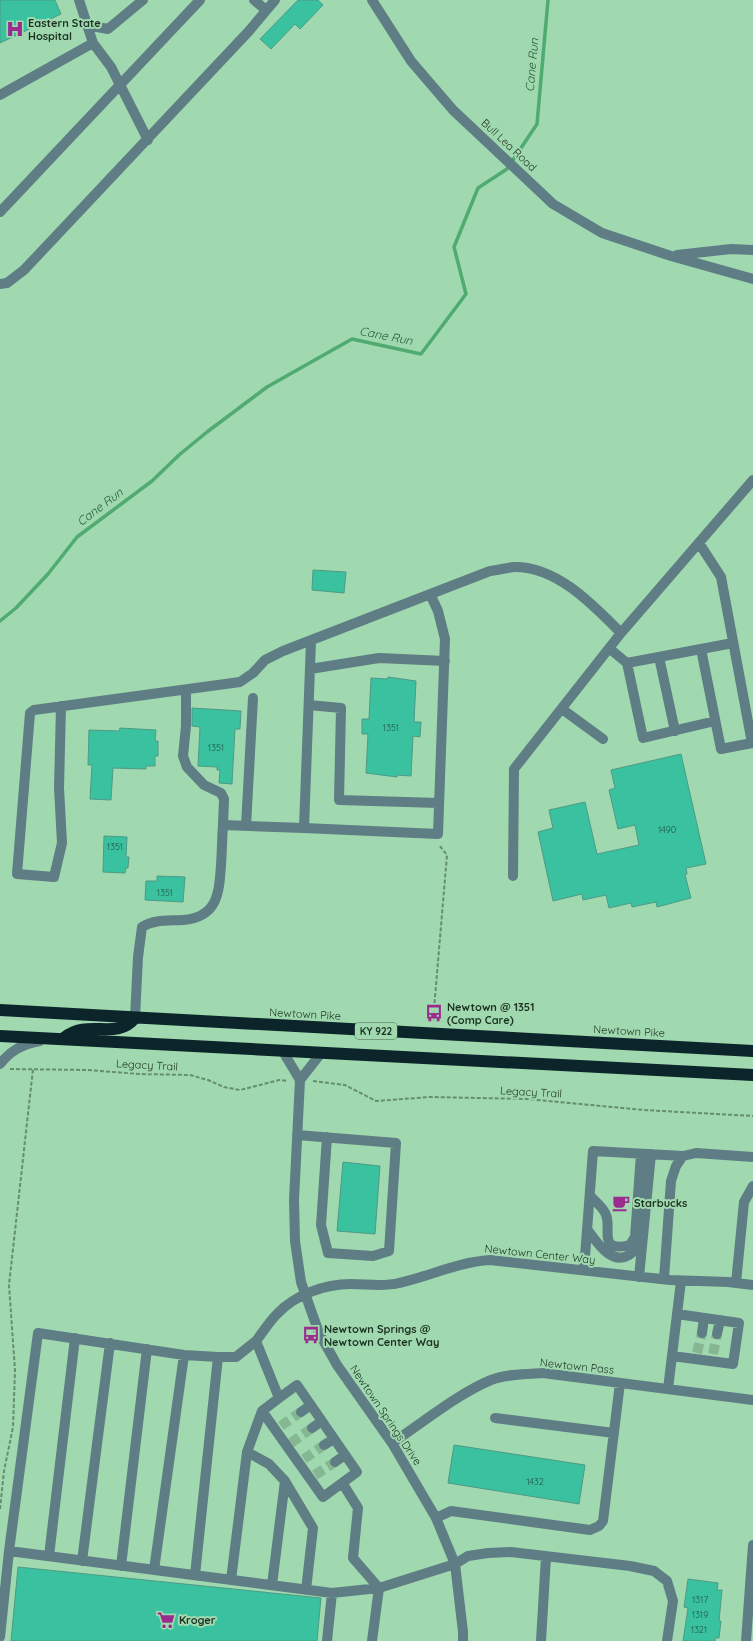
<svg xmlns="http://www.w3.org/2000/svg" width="753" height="1641" viewBox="0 0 753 1641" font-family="Quicksand,sans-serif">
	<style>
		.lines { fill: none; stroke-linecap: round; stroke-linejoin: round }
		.stream { stroke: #50ab70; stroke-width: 3.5 }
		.building { fill: #39c1a0; stroke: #4f9a85 }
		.minor-tunnel { stroke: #86b793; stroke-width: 10; stroke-dasharray: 10 5; stroke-linecap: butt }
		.path { stroke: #658e70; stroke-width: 2; stroke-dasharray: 4 2; stroke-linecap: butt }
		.minor { stroke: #5e7d84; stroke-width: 10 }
		.highway { stroke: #0b252a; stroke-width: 12 }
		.labels { text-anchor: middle; stroke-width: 4; stroke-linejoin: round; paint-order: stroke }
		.number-label { font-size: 9px; fill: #235642 }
		.shield { fill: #a0d8af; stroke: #44644d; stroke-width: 1 }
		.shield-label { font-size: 10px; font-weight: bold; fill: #1c3323 }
		.poi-label { font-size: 11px; font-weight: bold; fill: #1c3323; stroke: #a0d8af; text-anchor: start }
		.street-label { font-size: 11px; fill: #1c3323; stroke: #a0d8af }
		.water-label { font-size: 12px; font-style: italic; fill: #1e5f38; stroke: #a0d8af }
	</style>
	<rect width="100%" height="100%" fill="#a0d8af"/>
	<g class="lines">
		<path class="stream" d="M0,621L16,608L48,574L77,537L152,481L179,455L207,432L267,387L352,339L421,354L466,294L454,247L478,188L507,169L537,124L548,0"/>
	</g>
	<path class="building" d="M0,0H55L61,14L0,43Z
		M298,0H318L323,5L300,29L295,24L271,49L260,39Z
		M313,570L346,572L344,593L312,590Z
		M388,677L416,681L414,722H421L420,737L413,736L411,776L397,775V777L366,773L368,734H362V719H369L371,678L388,679Z
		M192,708L241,711L240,729H235L232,784L219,783L220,770H217V767L198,766L200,727L192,726Z
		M120,728L156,730L155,741H158V756H155V766H146V769L113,768L111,800L90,799L92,765H88L89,730L119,731Z
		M681,754L706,864L686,868L687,874L685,875L691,898L657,907L656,902L632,907L631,903L609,908L606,895L583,900L582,894L553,901L538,832L553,828L549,810L585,802L597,854L639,845L635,825L618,829L609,790L615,788L611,770Z
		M104,836L127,837L126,857H129L128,868H126L125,873L103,872Z
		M157,876L185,877L183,902L145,900L146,881H157Z
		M343,1162L380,1166L375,1234L337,1231Z
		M454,1445L585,1465L579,1504L448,1483Z
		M18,1567L321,1598L317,1641H11Z
		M688,1579L718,1583L717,1590H722L719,1621H721L719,1638H715V1641H683L688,1608L684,1607Z"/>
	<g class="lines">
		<path class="minor-tunnel" d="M697,1353L702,1333
			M713,1354L717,1334
			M281,1426L301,1412
			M291,1443L312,1428
			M304,1459L324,1445
			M315,1475L335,1462"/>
		<path class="path" d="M433,1021L447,855L439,845
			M10,1069L88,1070L139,1074L190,1075L208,1080L224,1087L240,1090L279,1080L288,1081
			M313,1081L345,1085L376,1101L430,1097L527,1099L644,1110L753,1116
			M0,1509L4,1471L13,1427L15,1370L9,1285L33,1069"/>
		<path class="minor" d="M254,0L266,10
			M372,0L411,61L453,110L553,204L602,233L671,256L753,279
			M86,25L108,29L143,0
			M93,43L111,67L148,140
			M0,95L93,43L79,0
			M0,212L200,0
			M677,255L731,249L753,250
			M0,284L7,283L24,270L249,31L275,0
			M699,543L721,577L752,743L721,749L701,649L733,643
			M311,641L304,828L438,834L445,639L438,611L430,594
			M610,649L627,663
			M701,649L627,663L643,738L715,721
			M659,657L675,731
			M310,669L379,658L445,661
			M186,690V726L183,756L187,767L204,785L221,793L224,799L223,825
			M309,705L341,708L339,800L439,803
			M61,706L59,788L62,843L54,877L17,874L30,713L34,710L240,682L253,673L265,660L283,651L490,571C498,570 506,568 514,567C557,566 594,606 621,633L753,480
			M562,709L603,739
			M246,826L253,698
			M513,876L514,769L621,633
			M135,1018L138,957L142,927C154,919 169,921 183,920C218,917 219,893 221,865C222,851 222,838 223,825L304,828
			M282,1050L300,1080
			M322,1052L300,1080L294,1200L295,1241L301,1282L319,1333L337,1365L392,1443L436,1518L455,1564L463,1632V1641
			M0,1064C11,1050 23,1044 40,1041
			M297,1135L396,1143L389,1251L373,1256L328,1253L321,1225L327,1137
			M590,1196C595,1201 604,1208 606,1215C612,1229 597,1253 630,1245L635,1237L641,1154
			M587,1229C596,1241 611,1266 629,1255C634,1252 638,1246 642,1241
			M584,1270L593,1151L683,1156
			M639,1277L651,1154
			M664,1279L671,1181L676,1166L683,1156L696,1153L753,1157
			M736,1283L744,1202L753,1186
			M702,1333L704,1318
			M717,1334L720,1320
			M672,1356L733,1364L739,1323L677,1314
			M668,1389L681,1281
			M279,1398L262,1411L323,1497L357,1472L297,1385L279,1398L256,1341C263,1332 269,1322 277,1314C295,1295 324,1284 351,1284C367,1284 384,1287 399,1283C430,1276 458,1262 490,1260L670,1280L728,1282L753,1285
			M262,1411L247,1452L269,1464L285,1481L313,1528L306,1590
			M301,1412L311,1405
			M495,1418L614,1433
			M312,1428L322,1421
			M392,1443C421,1424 459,1393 491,1380C507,1374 526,1374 543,1373L753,1400
			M324,1445L334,1439
			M335,1462L345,1455
			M343,1484L358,1508L353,1558L379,1588L372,1641
			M436,1518L451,1511L590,1530L599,1526L603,1521L620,1383
			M9,1551L38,1333L184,1355L218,1357H236L256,1341
			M49,1556L75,1338
			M82,1561L110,1343
			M121,1566L147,1349
			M154,1570L184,1355
			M195,1575L218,1357
			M231,1580L247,1452
			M272,1585L285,1481
			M0,1637L9,1551L332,1593L379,1588L455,1564L468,1556L488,1553L511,1552L630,1566L654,1571L667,1581L673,1601L667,1641
			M327,1641L332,1593
			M541,1641L546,1557
			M746,1641L753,1545"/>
		<path class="highway" d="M0,1010L753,1051
			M0,1036L753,1075
			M64,1038C89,1018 116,1041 135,1018"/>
	</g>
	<defs>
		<g id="hospital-bare" transform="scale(1.38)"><path d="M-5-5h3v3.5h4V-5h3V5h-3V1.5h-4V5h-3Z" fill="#992c8d" stroke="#a0d8af" stroke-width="2.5" paint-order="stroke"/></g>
		<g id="bus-bare" transform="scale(1.38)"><path d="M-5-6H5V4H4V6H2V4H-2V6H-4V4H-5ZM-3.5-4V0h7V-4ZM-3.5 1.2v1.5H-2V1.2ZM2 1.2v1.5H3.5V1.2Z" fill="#992c8d" stroke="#a0d8af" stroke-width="2.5" paint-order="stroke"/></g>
		<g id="cafe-bare" transform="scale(1.38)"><path d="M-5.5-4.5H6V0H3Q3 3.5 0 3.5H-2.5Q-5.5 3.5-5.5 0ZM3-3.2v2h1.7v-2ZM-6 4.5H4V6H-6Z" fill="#992c8d" stroke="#a0d8af" stroke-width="2.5" paint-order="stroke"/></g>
		<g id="supermarket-bare" transform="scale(1.38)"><path d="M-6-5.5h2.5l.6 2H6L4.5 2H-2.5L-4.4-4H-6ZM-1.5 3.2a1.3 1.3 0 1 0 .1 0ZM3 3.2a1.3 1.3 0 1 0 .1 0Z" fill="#992c8d" stroke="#a0d8af" stroke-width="2.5" paint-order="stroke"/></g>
	</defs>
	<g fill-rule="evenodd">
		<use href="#hospital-bare" x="15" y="29"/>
		<use href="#bus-bare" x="434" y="1013"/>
		<use href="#cafe-bare" x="621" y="1203"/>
		<use href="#bus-bare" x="311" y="1335"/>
		<use href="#supermarket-bare" x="166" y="1620"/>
	</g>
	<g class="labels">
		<g class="number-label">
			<text x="391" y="731">1351</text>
			<text x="216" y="751">1351</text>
			<text x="667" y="833">1490</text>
			<text x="115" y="850">1351</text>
			<text x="165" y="896">1351</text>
			<text x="535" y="1485">1432</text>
			<text x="700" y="1603">1317</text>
			<text x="700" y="1618">1319</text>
			<text x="699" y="1633">1321</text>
		</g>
		<rect class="shield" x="355" y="1023" width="42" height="16" rx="3"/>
		<g class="shield-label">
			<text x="376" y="1035">KY 922</text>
		</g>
		<g class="poi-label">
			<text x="28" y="27">Eastern State<tspan x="28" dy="13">Hospital</tspan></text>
			<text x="447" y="1011">Newtown @ 1351<tspan x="447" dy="13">(Comp Care)</tspan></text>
			<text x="634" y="1207">Starbucks</text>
			<text x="324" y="1333">Newtown Springs @<tspan x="324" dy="13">Newtown Center Way</tspan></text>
			<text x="179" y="1624">Kroger</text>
		</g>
		<g class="street-label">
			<text transform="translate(509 145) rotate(43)" y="4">Bull Lea Road</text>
			<text transform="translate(305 1014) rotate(3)" y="4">Newtown Pike</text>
			<text transform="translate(629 1031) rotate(3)" y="4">Newtown Pike</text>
			<text transform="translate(147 1065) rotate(3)" y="4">Legacy Trail</text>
			<text transform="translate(531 1092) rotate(3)" y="4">Legacy Trail</text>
			<text transform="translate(540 1254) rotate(6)" y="4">Newtown Center Way</text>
			<text transform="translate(577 1366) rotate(6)" y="4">Newtown Pass</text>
			<text transform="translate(386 1415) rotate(56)" y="4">Newtown Springs Drive</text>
		</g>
		<g class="water-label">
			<text transform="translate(532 65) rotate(-85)" y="4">Cane Run</text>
			<text transform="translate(386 336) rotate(11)" y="4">Cane Run</text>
			<text transform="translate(100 507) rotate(-37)" y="4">Cane Run</text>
		</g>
	</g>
</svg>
